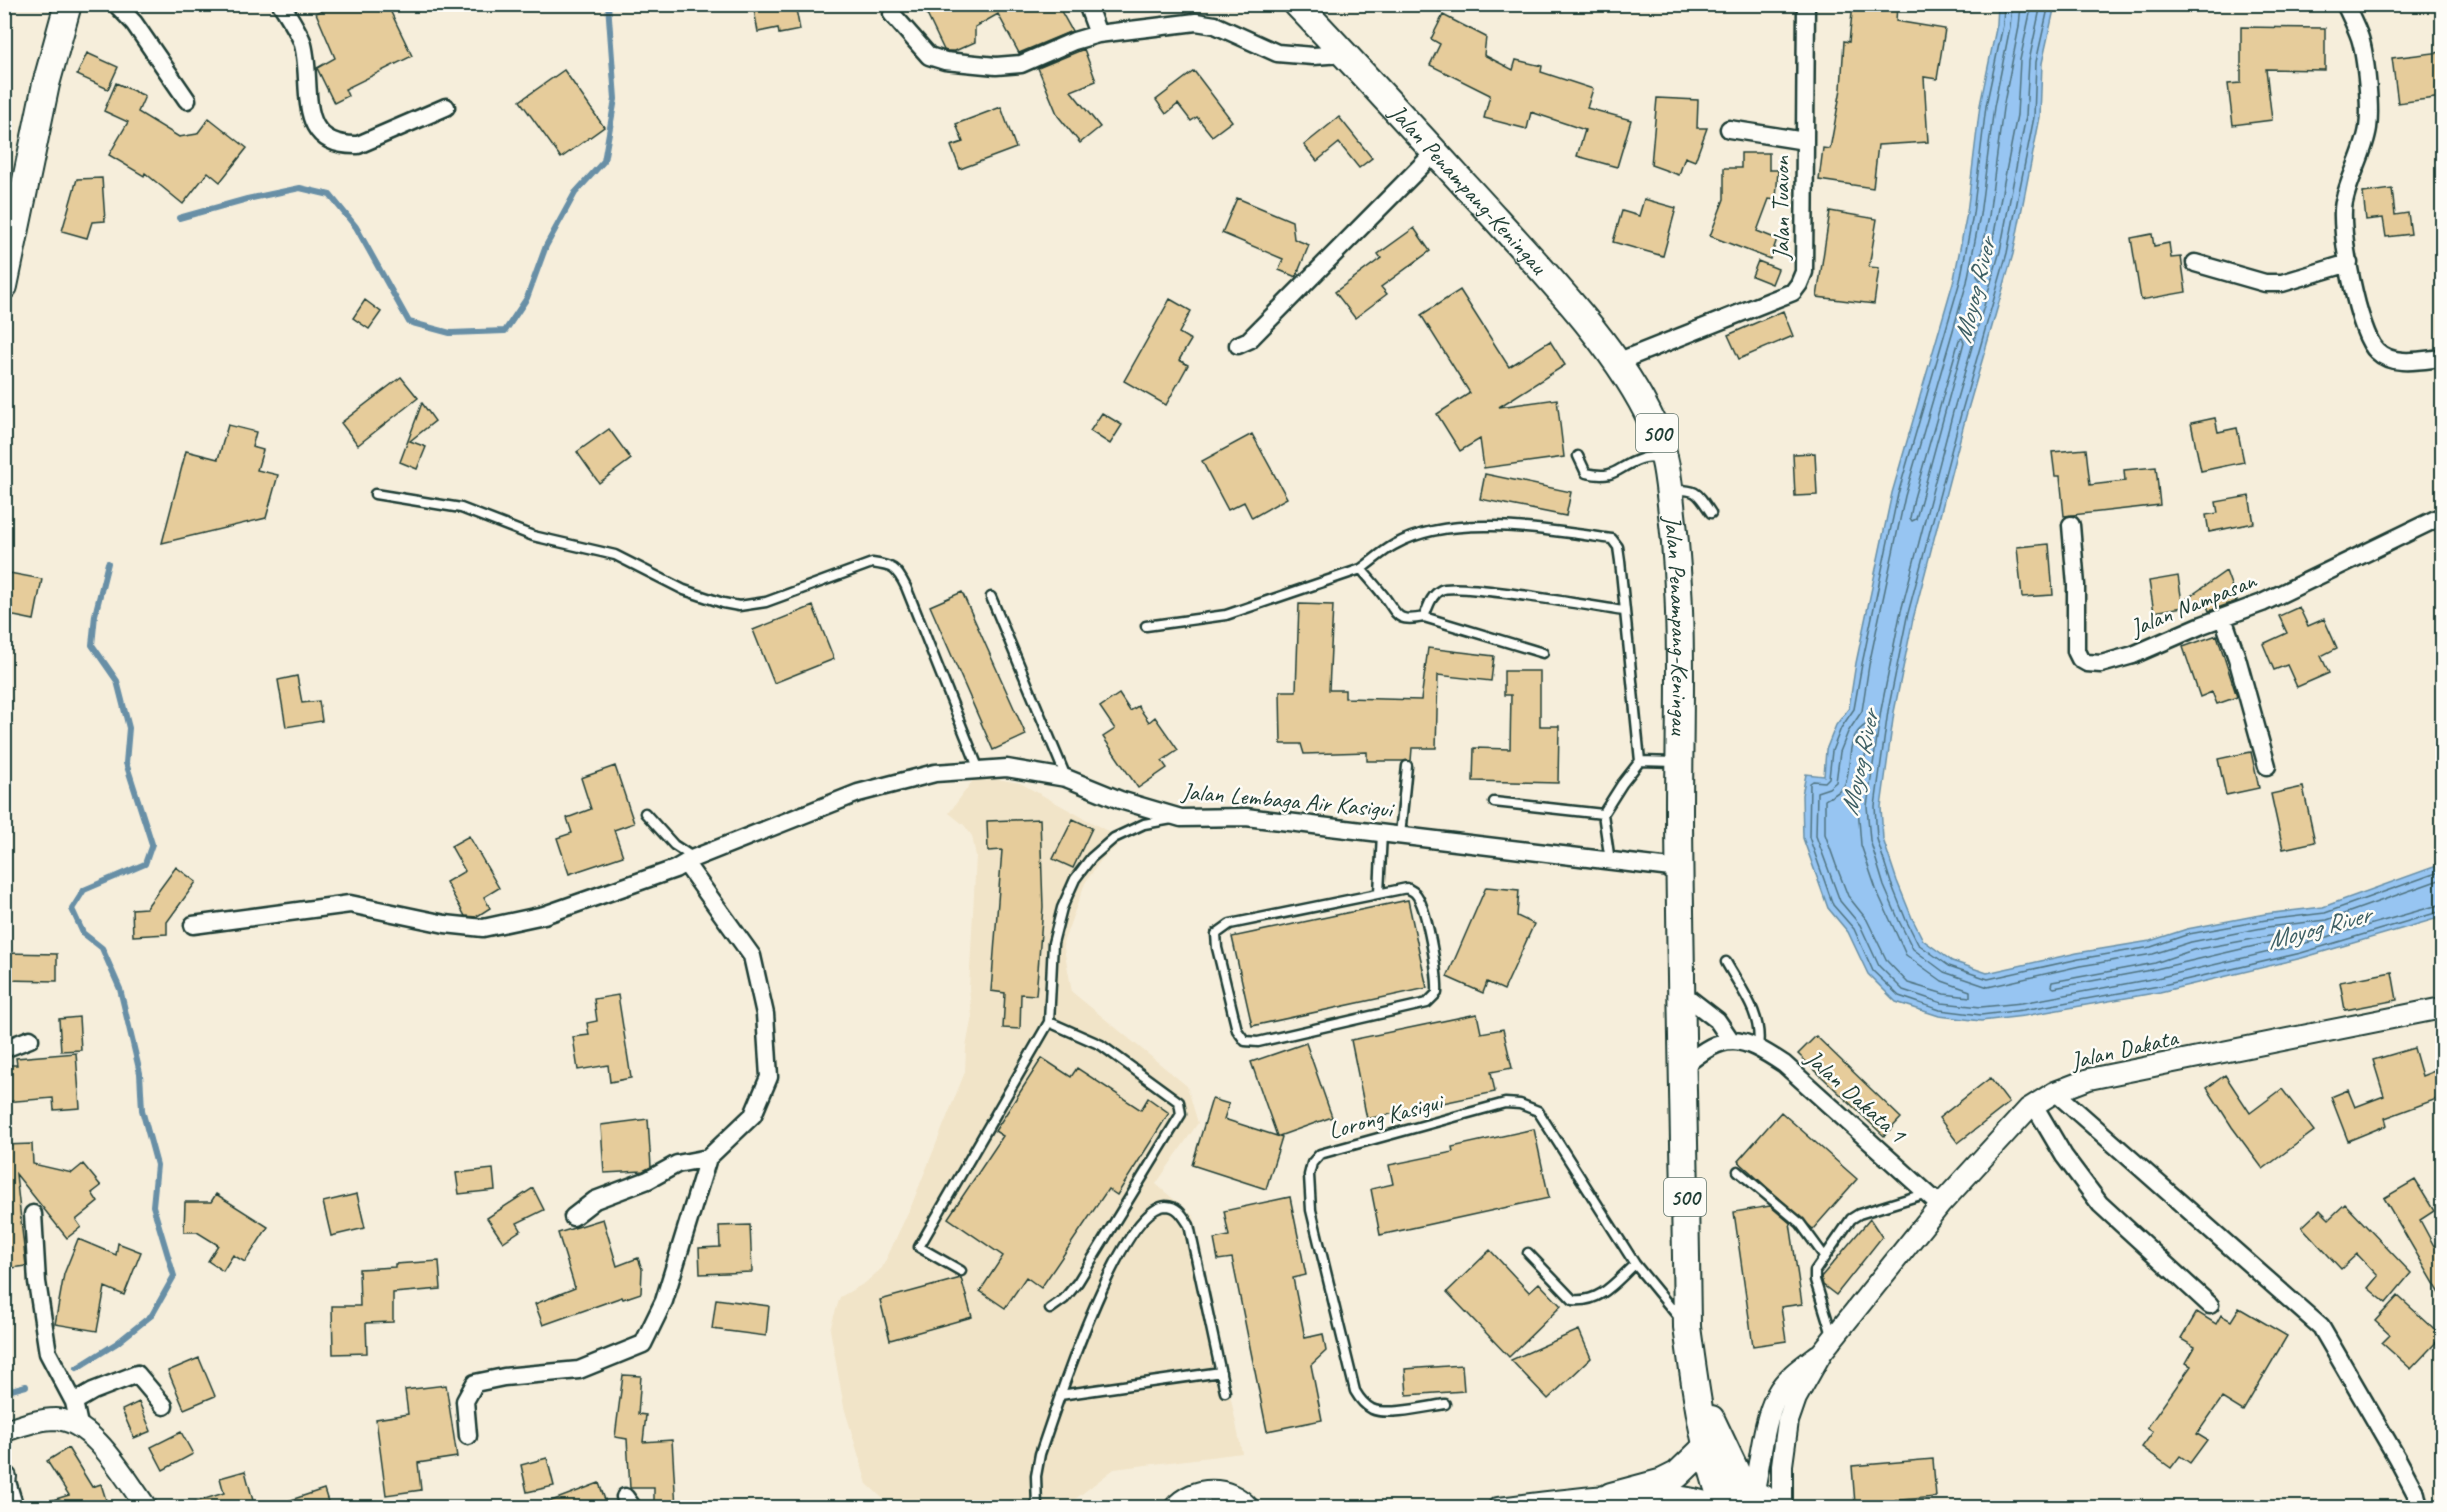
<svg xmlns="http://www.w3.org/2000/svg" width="2447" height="1512" viewBox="0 0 2447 1512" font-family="Caveat,sans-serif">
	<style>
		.built { fill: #f1e4c8 }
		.water { fill: #97c5f2; stroke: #678fa6; stroke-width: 1.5 }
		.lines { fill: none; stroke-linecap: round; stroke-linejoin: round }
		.shore { stroke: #4f7380; stroke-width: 1.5 }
		.stream { stroke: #678fa6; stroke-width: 6 }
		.building { fill: #e6cc9b; stroke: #1f3d34; stroke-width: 1.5 }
		.service-casing { stroke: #1f3d34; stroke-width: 13 }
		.minor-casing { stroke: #1f3d34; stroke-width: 21 }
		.tertiary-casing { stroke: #1f3d34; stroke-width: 24 }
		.primary-casing { stroke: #1f3d34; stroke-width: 30 }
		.service { stroke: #fdfcf7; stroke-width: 8 }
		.minor { stroke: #fdfcf7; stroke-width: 16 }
		.tertiary { stroke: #fdfcf7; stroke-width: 20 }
		.primary { stroke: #fdfcf7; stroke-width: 26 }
		.labels { text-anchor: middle; stroke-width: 5; stroke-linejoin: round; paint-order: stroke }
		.shield { fill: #fdfcf7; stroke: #62766e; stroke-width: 1.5 }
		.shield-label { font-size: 22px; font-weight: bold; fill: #1f3d34 }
		.street-label { font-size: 24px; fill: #1f3d34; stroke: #fdfcf7 }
		.water-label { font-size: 26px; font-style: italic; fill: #3d5f64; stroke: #fdfcf7 }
	</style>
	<rect width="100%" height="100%" fill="#f6eedb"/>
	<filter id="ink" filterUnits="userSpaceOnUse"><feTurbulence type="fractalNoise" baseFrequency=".0167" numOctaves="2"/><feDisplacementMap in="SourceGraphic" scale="12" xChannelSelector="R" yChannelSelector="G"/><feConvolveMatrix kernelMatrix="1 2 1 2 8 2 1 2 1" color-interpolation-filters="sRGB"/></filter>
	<g filter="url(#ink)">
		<path class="built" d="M974,779H997L1020,783L1109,832L1120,843L1101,860L1085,883L1063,943L1072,992L1187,1086L1198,1123L1156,1184L1194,1217L1242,1453L1114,1469L1065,1507H892L867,1484L844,1407L830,1329L840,1297L865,1283L882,1268L912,1204L965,1072L966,1047L972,1016L969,988L976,856L972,836L964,825L949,813Z"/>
		<path class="water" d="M1998,5H2055L2042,63L2040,117L2013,254L1966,416L1913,619L1894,712L1881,807L1883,839L1897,881L1912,918L1923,940L1952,961L1987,973L2077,953L2150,941L2187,929L2265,914L2323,907L2442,864V917L2302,958L2160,992L2024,1016L1981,1021L1939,1016L1896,1002L1868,974L1848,932L1828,908L1803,838L1802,795L1806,774L1824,776L1826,750L1836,725L1849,708L1856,663L1892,493L1954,279L1967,213L1980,105L1997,24Z"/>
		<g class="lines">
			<path class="shore" d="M2004,4L2003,25L1986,106L1973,214L1960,281L1898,494L1862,664L1854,709L1841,728L1832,751L1829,778L1825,782L1813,781L1810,783L1809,837L1833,905L1854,929L1873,971L1899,996L1940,1010L1981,1015L2023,1010L2159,986L2301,953L2442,911
				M2012,4L2010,27L1994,107L1980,215L1967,282L1905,496L1869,665L1862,711L1848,732L1840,752L1836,782L1829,788L1817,792L1816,836L1840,901L1860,925L1879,966L1903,990L1942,1003L1981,1007L2022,1003L2157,978L2299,945L2442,904
				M2021,4L2019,27L2003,108L1989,216L1977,276L1980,280L1983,278L1991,249L2017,115L2020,60L2032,4
				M2041,4L2029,61L2026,116L2000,251L1953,412L1900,615L1881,710L1867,806L1870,840L1884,886L1900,923L1913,949L1944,972L1988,987L2080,966L2153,954L2191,942L2267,927L2327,920L2442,879
				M2049,4L2036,62L2034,117L2007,253L1961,414L1907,617L1888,711L1875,806L1877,839L1891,883L1906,920L1918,944L1949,966L1988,979L2079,959L2151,947L2189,934L2266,920L2325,913L2442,871
				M1962,338L1964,342L1916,519L1912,521L1910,518L1914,498L1959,340Z
				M1867,724L1869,728L1858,807L1861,845L1876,889L1906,955L1942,981L1970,991V997L1944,994L1908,983L1887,961L1867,920L1848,896L1836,865L1825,834V800C1831,796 1839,794 1844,786C1854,767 1843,737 1867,724Z
				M2275,935L2279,938L2276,941L2156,969L2054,988L2051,986L2052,982L2155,963L2193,950Z"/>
			<path class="stream" d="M179,218L247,199L300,188L330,195L356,227L409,322L450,333L505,331L527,298L546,246L575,193L604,161L615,99L608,4
				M77,1368L117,1343L152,1315L174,1276L153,1206L157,1165L142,1110L140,1073L120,989L102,948L83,933L72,909L84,890L145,864L152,844L126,763L129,728L117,681L92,645L95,615L108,563
				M4,1392L26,1386"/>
		</g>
		<path class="building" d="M336,4H387L412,56L345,89L348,96L334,103L317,68L335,58L316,13Z
			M753,4H795L800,30L779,34L778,28L758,32Z
			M922,4H1057L1072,31L1019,53L998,14L975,27V42L955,51H947L944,50Z
			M1853,4H1897L1896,21L1945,29L1937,79L1924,77L1928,142L1878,145L1873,188L1819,180L1823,148L1830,149L1841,89L1844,41L1849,42Z
			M1443,15L1486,37L1484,55L1513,70L1516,60L1542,66L1541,72L1593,89L1587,108L1631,120L1617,167L1577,156L1585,130L1531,112L1527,129L1484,118L1490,95L1430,65L1440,44L1431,39Z
			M2241,27L2325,28V70L2266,69L2272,120L2233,125L2228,84L2241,83Z
			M1084,49L1096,81L1071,91L1100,127L1080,143L1058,116L1038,68Z
			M2442,52V97L2398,103L2392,58Z
			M87,53L118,67L108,89L77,75Z
			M564,70L604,127L561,158L520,101Z
			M1194,71L1232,121L1212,136L1197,117L1191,121L1178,104L1166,114L1156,100Z
			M116,83L145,96L138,112L179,137L197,134L209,118L247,148L220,182L208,172L183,204L145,173L144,176L109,155L128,122L104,111Z
			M1657,98L1698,100L1697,128H1707L1695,161L1685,157L1679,175L1651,165Z
			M1001,107L1016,148L960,169L951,146L963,142L956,124Z
			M1339,117L1372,158L1359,168L1339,143L1317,161L1304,145Z
			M1741,153H1769V170H1778L1776,200L1769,199L1757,231L1777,239L1770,259L1710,236L1724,199V168H1741Z
			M102,178L105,221L92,222L87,238L62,231L77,179Z
			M2392,189L2395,215L2408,213L2411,234L2386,237L2383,218L2366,220L2363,193Z
			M1237,198L1292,221L1294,239L1309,245L1296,277L1279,270L1283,259L1222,233Z
			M1644,199L1676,208L1663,256L1613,242L1622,211L1639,216Z
			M1830,211L1877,219L1869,267L1879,268L1874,304L1817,297Z
			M1414,228L1430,251L1381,287L1387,294L1355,318L1335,292L1381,258L1378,254Z
			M2152,234L2154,246L2169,243L2171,258L2181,257L2186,292L2141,300L2131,238Z
			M1758,261L1778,269L1772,284L1752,276Z
			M1460,290L1509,367L1550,341L1565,365L1499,407L1557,399L1564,457L1484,468L1480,439L1460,451L1437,414L1470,393L1421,315Z
			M1170,299L1191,311L1179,333L1191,340L1179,360L1188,365L1166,405L1124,381Z
			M365,300L381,312L369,329L353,318Z
			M1783,311L1793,336L1739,359L1728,335Z
			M401,377L418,398L358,445L341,423Z
			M422,403L435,421L410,441L426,447L417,469L400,462Z
			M1102,413L1122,425L1110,444L1090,431Z
			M2215,418L2218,432L2237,428L2244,462L2201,471L2191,423Z
			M228,425L256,432L252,447L263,450L257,470L278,475L266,518L162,543L186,451L218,459Z
			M609,429L631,459L599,483L577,452Z
			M1252,434L1287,498L1252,518L1244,502L1228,510L1202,461Z
			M2086,449L2090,485L2125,481L2124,470L2156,467L2160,505L2064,516L2060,476H2055L2052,452Z
			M1815,453L1817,495L1795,496L1793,454Z
			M1485,474L1571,492L1566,516L1480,499Z
			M2249,496L2254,523L2209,532L2206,515L2218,513L2216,502Z
			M2049,544L2053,595L2022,597L2017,547Z
			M2226,571L2237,601L2209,611L2206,603L2154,612L2149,581L2178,576L2182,602Z
			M4,572L42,579L34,620L4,614Z
			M962,592L1026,735L993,750L930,606Z
			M1299,604L1333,605L1329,690H1345V698L1421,700L1428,648L1494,656L1491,681L1438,675L1436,748H1412L1411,761H1367V752L1304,754L1301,744H1281L1280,691H1296Z
			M813,606L834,659L774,683L753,630Z
			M2299,607L2308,626L2324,619L2337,648L2321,656L2329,673L2297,687L2287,665L2274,670L2263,644L2287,633L2279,616Z
			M2217,635L2237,697L2217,704L2212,692L2200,697L2183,647Z
			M1504,671H1540V726H1559L1558,783L1473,781L1474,748L1510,749L1511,695H1504Z
			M297,676L302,703L319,701L322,721L286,727L278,680Z
			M1119,694L1130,711L1138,706L1149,722L1155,717L1178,750L1162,761L1167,768L1138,788L1103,737L1115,729L1100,707Z
			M2251,752L2259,788L2226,795L2218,759Z
			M615,766L634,823L614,830L623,856L569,874L557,838L572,833L567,818L591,809L581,778Z
			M2303,787L2315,842L2283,849L2271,794Z
			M1040,819L1043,907L1036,995L1021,994L1020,1029L1003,1028L1005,993L991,991L1002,850L988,851L987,821Z
			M1073,819L1092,828L1073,868L1053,859Z
			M469,836L499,888L484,897L490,908L476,917L465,916L446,882L465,871L451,846Z
			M176,867L196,882L167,922V934L133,936L132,909L146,908Z
			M1486,887L1519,890L1517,916L1534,924L1504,990L1487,982L1483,993L1447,977Z
			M1408,900L1427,988L1252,1026L1232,937Z
			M4,953L57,954V981L4,980Z
			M2392,972L2397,1000L2345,1010L2340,982Z
			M618,995L631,1078L610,1082L608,1065L578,1070L573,1037L589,1035L587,1023L597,1021L594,999Z
			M1477,1014L1481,1033L1503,1029L1512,1068L1491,1072L1495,1092L1367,1119L1351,1040Z
			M79,1017L81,1050L61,1051L59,1019Z
			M1816,1036L1901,1118L1884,1136L1798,1054Z
			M1306,1043L1332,1117L1279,1136L1282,1137L1266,1189L1192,1165L1212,1099L1229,1104L1224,1119L1277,1136L1251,1062Z
			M2414,1048L2422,1076L2442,1068V1097L2385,1118L2387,1125L2348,1141L2331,1097L2348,1090L2355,1107L2384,1096L2373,1060Z
			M76,1053L80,1108L54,1110L53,1098L4,1102V1065H17L16,1058Z
			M1042,1058L1071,1077L1077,1068L1141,1110L1148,1098L1169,1113L1117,1195L1108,1189L1041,1288L1026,1277L1005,1308L980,1291L1003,1256L948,1218L1003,1136L995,1131Z
			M2225,1075L2250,1113L2282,1089L2314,1131L2263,1169L2232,1127L2207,1088Z
			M1990,1078L2009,1103L1958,1143L1939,1118Z
			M1781,1112L1857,1179L1813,1229L1738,1161Z
			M648,1119L651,1167L643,1171L604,1173L601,1125Z
			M1534,1129L1549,1198L1380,1235L1371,1189L1393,1184L1389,1165L1453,1152L1452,1147Z
			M32,1144L33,1164L72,1173L83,1164L101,1186L92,1193L98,1202L76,1220L81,1227L67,1238L16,1174L26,1266L4,1269V1163H7L4,1159V1145Z
			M493,1169L495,1190L459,1194L456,1173Z
			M2415,1180L2434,1211L2420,1220L2434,1246L2442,1241V1297L2384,1198Z
			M533,1188L544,1210L517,1223L521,1230L503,1242L487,1218Z
			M216,1194L268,1227L245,1262L233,1255L223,1271L208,1261L218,1245L197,1232H184L185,1202H211Z
			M357,1194L365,1228L331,1236L323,1202Z
			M1290,1197L1306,1275L1293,1278L1305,1338L1323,1334L1326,1351L1311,1365L1322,1420L1267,1431L1232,1258L1218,1260L1214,1239L1229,1236L1224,1211Z
			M2345,1204L2411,1273L2386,1303L2368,1288L2378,1276L2357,1254L2341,1269L2302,1227L2320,1210L2329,1219Z
			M1770,1206L1790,1223L1802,1304L1781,1307L1786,1341L1753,1346L1734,1212Z
			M603,1219L617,1266L638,1258L642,1269L641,1293L623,1299L622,1297L543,1325L535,1304L575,1288L558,1233Z
			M1870,1219L1882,1237L1836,1295L1823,1285L1821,1277Z
			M750,1225L752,1272L700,1274L699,1248L720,1247L719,1226Z
			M78,1239L116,1255L118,1243L141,1252L124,1295L105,1287L97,1331L55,1324L64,1274Z
			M1490,1250L1529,1292L1539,1283L1561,1306L1509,1357L1447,1292Z
			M439,1261L441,1289L393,1293V1322L366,1323L367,1353L333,1354L332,1306H360L359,1269L395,1267V1264Z
			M961,1278L972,1317L890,1340L880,1300Z
			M2398,1296L2442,1336L2411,1369L2382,1343L2390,1335L2375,1321Z
			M716,1299L769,1306L766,1336L712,1329Z
			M2239,1308L2287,1336L2243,1411L2222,1398L2197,1434L2207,1440L2190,1463L2180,1456L2171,1468L2142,1447L2153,1432L2147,1428L2191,1366L2186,1363L2195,1347L2181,1339L2197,1312L2216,1324L2221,1315L2231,1321Z
			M1579,1330L1591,1358L1548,1399L1511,1360Z
			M199,1358L215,1396L184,1409L168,1371Z
			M1462,1365L1464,1391L1407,1395L1405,1369Z
			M623,1375L641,1376L638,1414L646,1415L643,1442L672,1440L676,1508H654V1488H630L627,1439L615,1437Z
			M446,1385L457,1457L418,1463L421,1490L386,1495L376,1419L408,1414L405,1390Z
			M139,1402L151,1431L134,1438L122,1410Z
			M181,1432L193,1454L163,1470L151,1447Z
			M68,1448L92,1487L101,1484L106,1500L101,1503L103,1508H40L39,1504L69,1495L47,1461Z
			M547,1458L554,1486L527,1492L521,1465Z
			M1933,1459L1936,1497L1855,1504L1852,1466Z
			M245,1471L255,1508H192V1503L224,1493L220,1478Z
			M599,1483L608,1508H538V1506Z
			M324,1489L330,1508H277L276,1505Z"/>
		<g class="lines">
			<g class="service-casing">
				<path id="service" d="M1578,456L1586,473C1617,480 1616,467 1641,459C1646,457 1654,457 1660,457
					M1672,490C1697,489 1697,492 1711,513
					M375,494L461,508L533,536L615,555L684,590L723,603L739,606L766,602L872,563C893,566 896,567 906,587L979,770
					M1361,569C1372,561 1383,551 1394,545C1451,512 1550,530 1612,539L1618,547L1620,561L1640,761L1622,784L1603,814L1610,861
					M991,597L1066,777
					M1424,617L1543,653
					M1146,626L1226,615L1361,569C1368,577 1376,586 1383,595C1398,614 1395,623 1424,617C1428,607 1431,595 1441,590C1457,582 1596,607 1624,611
					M1640,761L1676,762
					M1494,802L1603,814
					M645,813L674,845L694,858
					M1400,835L1407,766
					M1407,888C1410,890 1413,891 1415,893C1427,905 1438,975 1437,993L1427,1003L1258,1042L1245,1041L1237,1030L1217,948L1216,934L1230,924Z
					M1379,893L1382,833
					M1726,962C1741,989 1763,1015 1758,1047
					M1049,1022L1101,1045L1179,1102L1181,1114L1078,1282L1064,1299L1050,1309
					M1738,1171L1800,1223L1825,1257
					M1528,1253L1573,1300C1601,1303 1616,1281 1635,1264
					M961,1271L919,1247L1049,1022L1053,943L1062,908L1075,879L1091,858L1114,838L1144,824L1172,819
					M1833,1338L1815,1280V1271L1851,1219L1859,1214L1927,1193
					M1060,1395L1221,1372
					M1445,1404C1426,1407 1387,1416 1372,1409C1364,1405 1359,1398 1355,1391L1311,1210L1309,1175L1312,1163L1320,1154L1505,1103L1520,1104L1538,1111L1635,1264L1681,1320
					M1037,1508L1036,1476L1040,1454C1055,1411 1119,1208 1166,1206C1178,1206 1183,1216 1189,1225L1225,1392"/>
			</g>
			<g class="minor-casing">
				<path id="minor" d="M116,4L134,23L187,100
					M281,4C288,15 297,29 302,41C315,81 291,147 358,145L446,107
					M1087,4L1098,34
					M2345,4C2350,15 2356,26 2360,38C2366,57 2371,108 2368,128C2364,154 2349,177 2344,202C2338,227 2358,334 2377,351C2393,367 2422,360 2442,358
					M892,14L929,56L945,61L996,66L1021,64L1074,41L1098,34L1196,22L1215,25L1277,53L1313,56L1343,54
					M1729,129L1805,141
					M2195,263L2265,283H2282L2349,263
					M1238,345L1249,340L1435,152
					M1617,362L1793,292L1799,284L1804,272L1806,4
					M2071,525L2076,585V651L2080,659L2087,663L2101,664L2133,655L2202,625L2262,603L2442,516
					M2223,618L2237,658L2267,766
					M193,925L350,904L445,924L483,928L544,915L675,869L694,858L858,793L935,773L979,770L1007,768L1066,778L1120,800L1181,818L1246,817L1679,869
					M1682,993L1717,1020L1730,1039
					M4,1049L30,1039
					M1684,1066C1726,1031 1740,1035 1784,1064L1940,1205
					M2055,1092L2321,1327L2397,1458L2416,1494L2419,1508
					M2034,1105L2064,1156L2100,1204L2210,1305
					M33,1214L37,1282L48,1353L74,1402L79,1425
					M573,1217L595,1200L648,1180L677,1164L708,1158L753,1115L769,1077L765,1014L752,956L686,864
					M74,1402L93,1391L137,1374L164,1406
					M468,1436L465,1401L475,1383L504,1377L579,1370L643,1344L664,1301L708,1158
					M4,1472L15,1508
					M625,1497L633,1508"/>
			</g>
			<g class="tertiary-casing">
				<path id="tertiary" d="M4,1431C21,1426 38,1419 55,1419C94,1420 125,1479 147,1508
					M4,1477H6
					M1753,1494C1761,1461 1762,1424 1777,1394C1786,1377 1803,1366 1818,1355
					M1174,1508C1194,1485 1230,1485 1249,1508
					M1498,1508C1553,1502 1667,1482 1715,1506
					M1782,1508V1465L1788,1421L1796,1398L1822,1352L1940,1205L2028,1109L2055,1092L2089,1079L2442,1008"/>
			</g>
			<g class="primary-casing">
				<g id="primary">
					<path id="s1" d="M1297,4C1365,75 1430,147 1496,219C1549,278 1619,350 1652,422C1666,450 1669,484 1672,514C1684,614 1679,715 1679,815C1680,985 1685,1156 1687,1327C1695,1385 1702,1445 1722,1500"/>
					<path d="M4,286L46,84L68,4"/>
					<path d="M1711,1419L1738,1476L1749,1493"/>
					<path d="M1732,1495C1749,1491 1763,1496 1775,1508"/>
					<path d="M1611,1496L1663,1482L1677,1475L1706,1447"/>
				</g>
			</g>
			<use href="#service" class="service"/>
			<use href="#minor" class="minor"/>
			<use href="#tertiary" class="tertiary"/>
			<use href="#primary" class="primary"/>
		</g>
	</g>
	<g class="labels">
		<g class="shield">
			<rect x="1636" y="414" width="42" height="38" rx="4.5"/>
			<rect x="1664" y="1178" width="42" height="38" rx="4.5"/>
		</g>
		<g class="shield-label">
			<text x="1657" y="441">500</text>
			<text x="1685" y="1205">500</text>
		</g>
		<g class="street-label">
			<text dy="8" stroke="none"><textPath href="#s1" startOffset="252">Jalan Penampang-Keningau</textPath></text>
			<text transform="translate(1781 208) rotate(-90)" y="8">Jalan Tuavon</text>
			<text transform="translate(2193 604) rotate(-22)" y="8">Jalan Nampasan</text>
			<text dy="8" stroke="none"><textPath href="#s1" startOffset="756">Jalan Penampang-Keningau</textPath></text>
			<text transform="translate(1287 800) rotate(5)" y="8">Jalan Lembaga Air Kasigui</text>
			<text transform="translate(2124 1049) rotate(-13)" y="8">Jalan Dakata</text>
			<text transform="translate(1856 1096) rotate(42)" y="8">Jalan Dakata 1</text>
			<text transform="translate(1385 1116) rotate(-15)" y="8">Lorong Kasigui</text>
		</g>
		<g class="water-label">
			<text transform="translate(1974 291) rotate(-76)" y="9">Moyog River</text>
			<text transform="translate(1859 763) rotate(-78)" y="9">Moyog River</text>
			<text transform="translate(2318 927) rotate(-15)" y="9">Moyog River</text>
		</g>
	</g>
	<rect width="2447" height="1512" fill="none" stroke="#fdfcf7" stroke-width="24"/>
	<rect x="12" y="12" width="2423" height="1488" fill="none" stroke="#1f3d34" stroke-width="2" filter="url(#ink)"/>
</svg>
